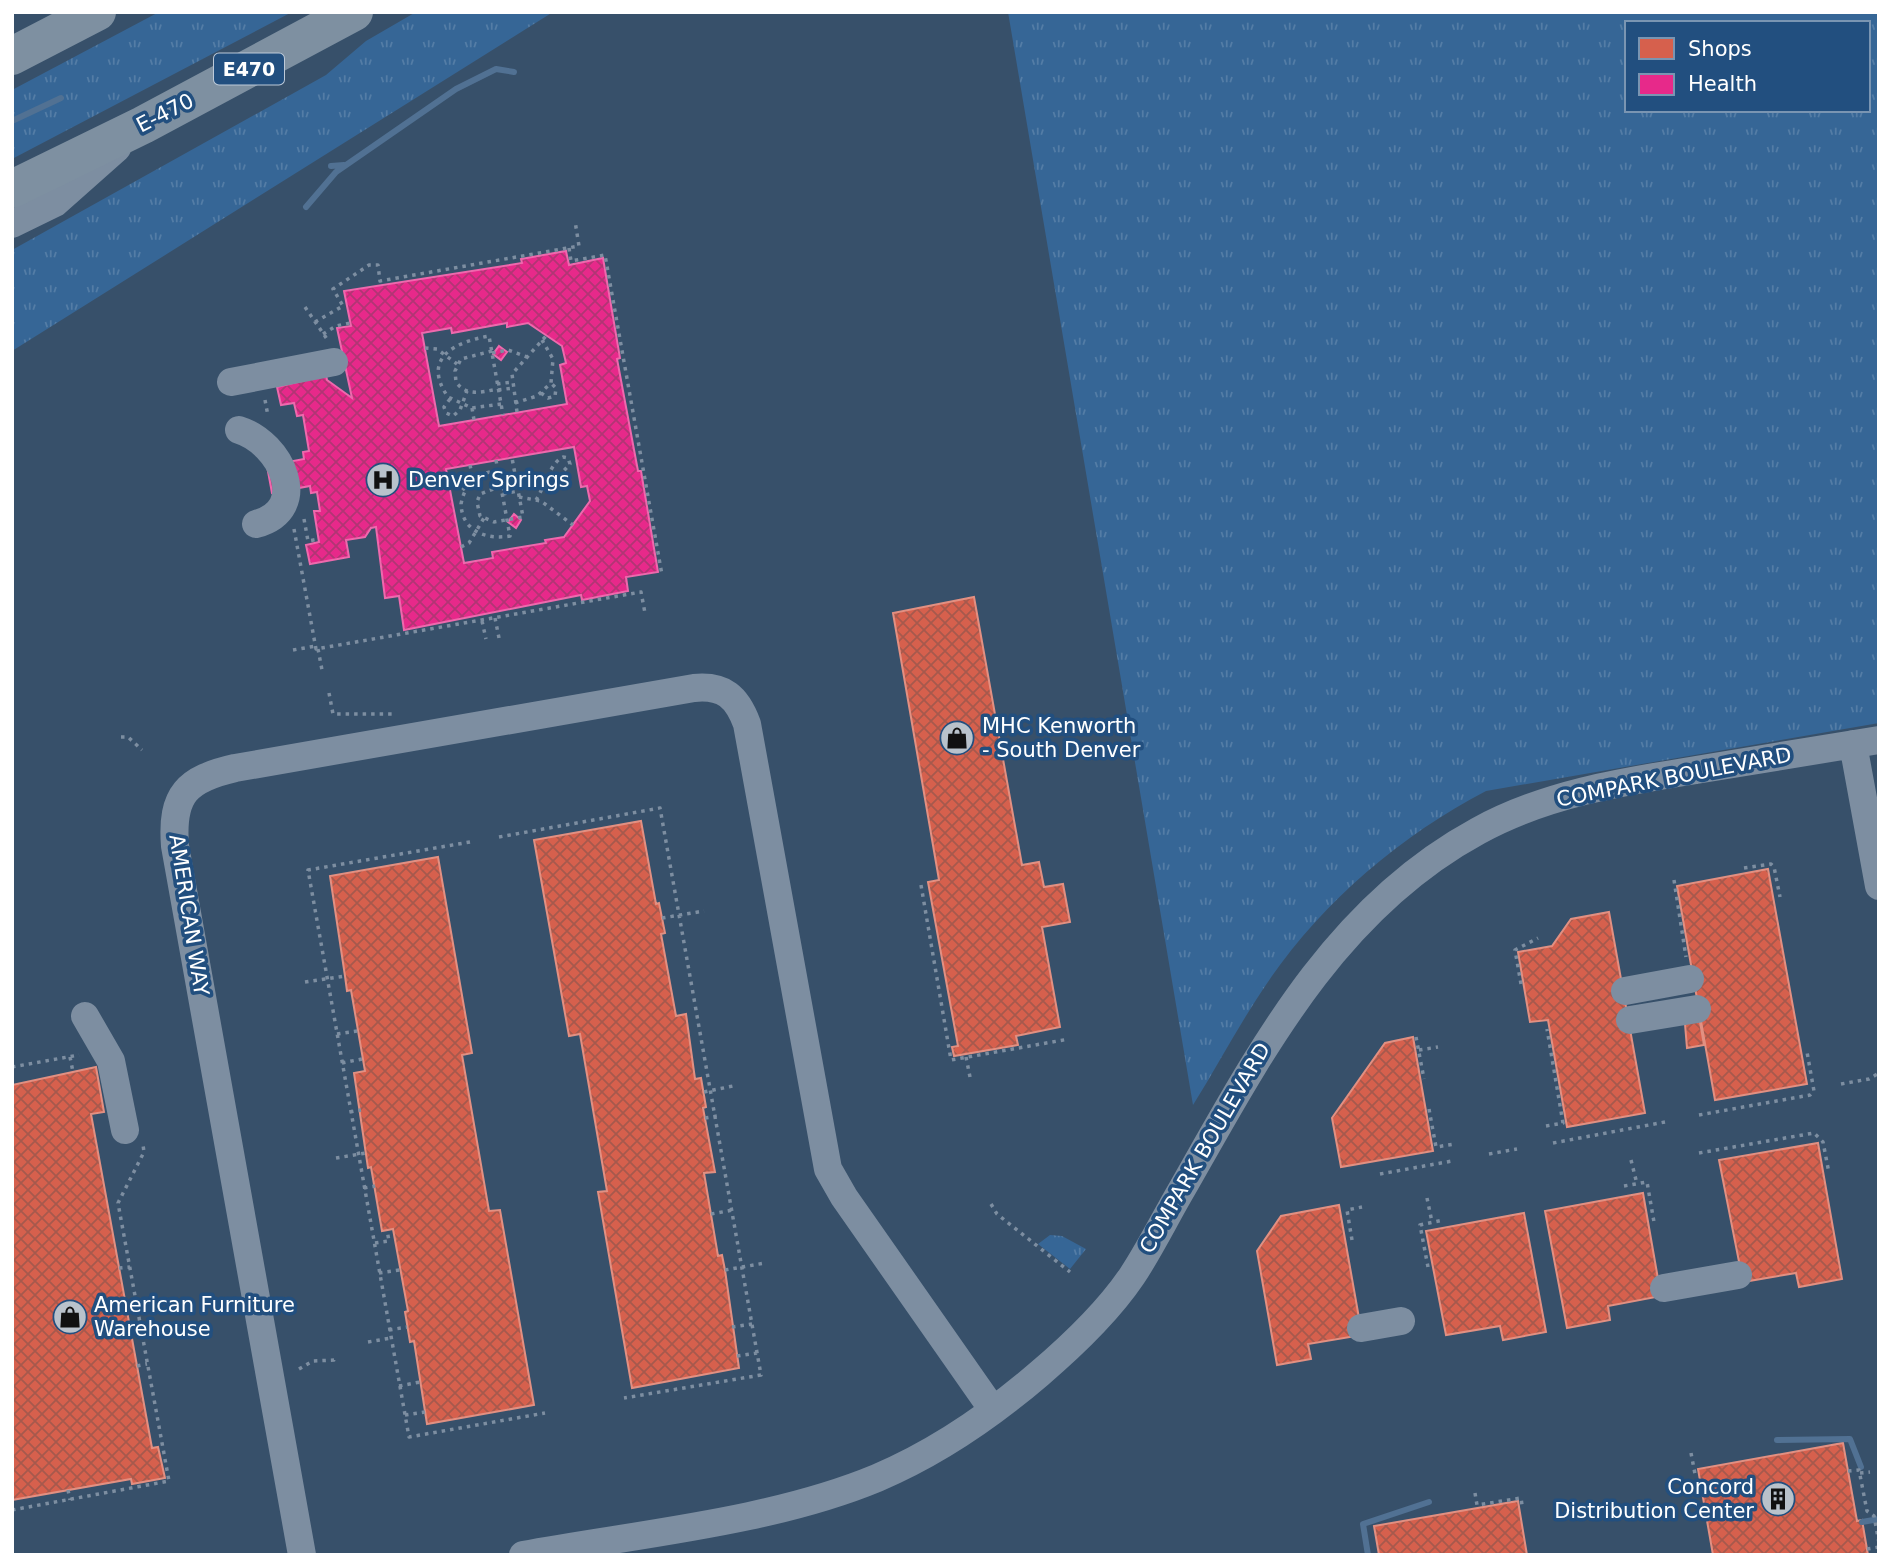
<svg xmlns="http://www.w3.org/2000/svg" width="1891" height="1567" viewBox="0 0 1891 1567" font-family="'DejaVu Sans',sans-serif">
	<style>
		.grass { fill: url(#grass-tufts); fill-rule: evenodd }
		.shops { fill: url(#shops-cross-hatch); stroke: #e29082; stroke-width: 2 }
		.health { fill: url(#health-cross-hatch); stroke: #ee69ad; stroke-width: 2; fill-rule: evenodd }
		.lines { fill: none; stroke-linecap: round; stroke-linejoin: round }
		.stream { stroke: #517193; stroke-width: 6 }
		.path { stroke: #7d8ea1; stroke-width: 3.5; stroke-dasharray: 3.5 5; stroke-linecap: butt }
		.minor { stroke: #7d8ea1; stroke-width: 28 }
		.highway { stroke: #7e90a1; stroke-width: 38 }
		.labels { text-anchor: middle; stroke-width: 7; stroke-linejoin: round; paint-order: stroke }
		.shield { fill: #224f7f; stroke: #bdcad9; stroke-width: 2 }
		.shield-label { font-size: 19px; font-weight: bold; fill: #fff }
		.street-label { font-size: 21px; fill: #fff; stroke: #224f7f }
		.poi-label { font-size: 21px; fill: #fff; stroke: #224f7f; text-anchor: start }
	</style>
	<defs>
		<pattern id="grass-tufts" width="24" height="20" patternUnits="userSpaceOnUse" patternTransform="scale(1.75)"><rect width="24" height="20" fill="#366696"/><path d="M3 7l-1-3M5 7V3M7 7l1-3M15 17l-1-3M17 17v-4M19 17l1-3" fill="none" stroke="#547da6"/></pattern>
		<pattern id="shops-cross-hatch" width="8" height="8" patternUnits="userSpaceOnUse" patternTransform="scale(1.75)"><rect width="8" height="8" fill="#d6604d"/><path d="M0 0l8 8M0 8l8-8" fill="none" stroke="#a6594d"/></pattern>
		<pattern id="health-cross-hatch" width="8" height="8" patternUnits="userSpaceOnUse" patternTransform="scale(1.75)"><rect width="8" height="8" fill="#e7298a"/><path d="M0 0l8 8M0 8l8-8" fill="none" stroke="#b13574"/></pattern>
	</defs>
	<rect width="100%" height="100%" fill="#37506a"/>
	<path class="grass" d="M159,12H292L12,159V90Z
		M416,12H553L12,351V250L326,75L366,41Z
		M1008,12H1879V723L1486,791C1394,839 1312,911 1256,1000C1234,1034 1215,1070 1193,1105ZM1627,23H1868V110H1627Z
		M1050,1235L1062,1236L1086,1249L1070,1269L1038,1244Z"/>
	<path class="shops" d="M974,597L1022,865L1039,862L1044,887L1063,884L1070,922L1042,927L1060,1027L1016,1036L1018,1045L954,1056L952,1047L958,1046L928,882L939,880L893,613Z
		M641,821L656,904L659,903L665,933L661,934L676,1016L686,1014L695,1079L701,1078L706,1107L703,1108L715,1172L704,1173L718,1256L722,1255L725,1270L739,1368L632,1388L598,1192L607,1191L580,1034L569,1036L534,840Z
		M438,857L472,1053L462,1055L489,1211L500,1210L534,1405L427,1424L414,1341L410,1342L405,1312L408,1311L393,1229L382,1231L371,1167L368,1168L354,1073L365,1071L351,990L347,991L345,976L330,876Z
		M1768,869L1807,1084L1715,1100L1677,886Z
		M1609,912L1645,1113L1567,1127L1548,1020L1530,1022L1518,952L1552,946L1571,919Z
		M1699,1016L1704,1045L1687,1048L1685,1024Z
		M1413,1037L1433,1151L1341,1167L1332,1118L1385,1043Z
		M96,1067L104,1112L91,1114L152,1448L158,1447L165,1478L132,1484L131,1479L12,1500V1085Z
		M1818,1143L1842,1279L1799,1287L1796,1273L1743,1282L1719,1160Z
		M1643,1193L1661,1296L1608,1306L1610,1320L1567,1328L1545,1211Z
		M1339,1205L1362,1335L1308,1344L1311,1359L1277,1365L1257,1251L1281,1216Z
		M1524,1213L1546,1332L1503,1340L1500,1326L1446,1335L1426,1231Z
		M1843,1443L1857,1521L1862,1520L1868,1555H1713L1698,1469Z
		M1518,1501L1527,1555H1379L1374,1526Z"/>
	<path class="health" d="M566,251L569,265L603,258L620,358L617,359L638,471H641L658,572L626,577L628,591L582,600L581,595L404,630L399,596L385,598L376,527L371,528L365,537L346,540L349,557L310,564L306,545L319,542L314,511H320L317,492L311,493L310,486L272,493L267,466L304,459L303,452L309,451L303,415L297,416L294,403L281,405L277,387L326,375L327,380L352,398L337,328L351,326L344,291L522,263L521,259ZM507,323V327L528,323L562,346L566,363L560,365L567,404L439,426L422,333L451,328L452,333ZM574,447L581,487L587,486L590,501L564,537L545,540L546,543L492,552L493,558L464,563L446,469Z
		M499,346L507,352L501,360L493,354Z
		M514,514L521,520L516,528L508,522Z"/>
	<g class="lines">
		<path class="stream" d="M12,121L61,98
			M331,166L344,165
			M306,207L336,172L456,89L496,69L514,72
			M1777,1440L1850,1439L1861,1467
			M1862,1522L1879,1519
			M1368,1555L1363,1524L1429,1502"/>
		<path class="path" d="M569,248L571,261L605,255L662,575
			M305,307L327,339
			M315,322L343,306L333,289L369,265H378L380,281L579,246L575,221
			M323,334L336,326L350,323
			M425,348L437,349L457,364
			M492,351L461,359L455,371L456,382C467,397 481,392 498,389
			M492,353L508,350L527,357
			M497,384L512,382
			M498,390L513,388
			M541,393L548,398L555,396L556,388L551,383
			M450,399L444,407L446,413L453,416L460,410L467,391
			M265,400L268,416
			M515,403L537,396L551,383L553,359L542,340
			M501,404L472,408L448,397C421,358 455,342 489,336L503,415
			M472,408L474,420
			M517,412L512,374L546,336
			M496,460L510,536C486,540 462,531 461,504C465,483 477,474 498,470
			M470,465L473,480
			M501,486L480,494L477,502L480,516L494,522L523,517L512,458
			M502,489L517,486
			M465,490L457,483L458,477L467,475L471,481
			M503,494L518,491
			M519,497L541,501L573,525
			M536,500C545,486 550,463 563,457L568,458L570,464L559,476L548,480
			M304,519L308,541L319,539
			M294,529L316,649L641,592L645,613
			M461,547L469,543L484,518
			M495,618L499,638
			M482,621L486,639
			M318,649L322,670
			M293,650L316,646
			M329,693L333,714H396
			M121,737H128L142,750
			M499,837L660,808L761,1375L624,1398
			M470,842L308,870L409,1437L545,1413
			M1744,868L1771,864L1774,867L1780,897
			M1674,880L1686,957
			M921,885L951,1060L1069,1039
			M662,918L704,911
			M305,982L345,976
			M1521,984L1515,950L1538,938
			M337,1034L358,1031
			M1416,1037L1424,1079
			M1419,1050L1438,1047
			M70,1057L73,1072
			M966,1057L970,1077
			M342,1063L362,1059
			M12,1067L79,1055
			M1841,1084L1869,1079L1879,1073
			M704,1092L733,1086
			M1429,1109L1436,1147L1455,1144
			M350,1112L361,1110
			M1699,1115L1810,1095L1814,1091L1807,1052
			M705,1118L717,1116
			M1546,1126L1563,1123L1547,1029
			M1553,1143L1665,1122
			M1699,1153L1814,1133L1823,1142L1829,1173
			M1489,1154L1517,1149
			M336,1158L366,1153
			M1631,1160L1637,1184
			M1380,1174L1452,1161
			M1624,1186L1647,1182L1654,1222
			M364,1188L375,1186
			M1427,1198L1432,1222
			M991,1204L997,1214L1070,1272
			M711,1214L733,1210
			M1352,1240L1347,1210L1362,1207
			M375,1243L389,1241L387,1230
			M1428,1267L1420,1225L1443,1220
			M119,1268L130,1267
			M725,1270L765,1263
			M379,1273L400,1270
			M732,1327L752,1324
			M389,1330L407,1327
			M368,1342L391,1338
			M737,1356L757,1353
			M137,1366L147,1364
			M299,1369L313,1361L334,1360L336,1356
			M399,1386L420,1382
			M405,1415L425,1412
			M1691,1453L1695,1474L1699,1473
			M1848,1471L1859,1470L1867,1511L1874,1516L1879,1543
			M1860,1473L1870,1472
			M68,1490L70,1500
			M1475,1493L1477,1505L1521,1498L1522,1505L1518,1506
			M12,1510L169,1481L118,1203L144,1152L143,1145
			M1867,1549L1879,1547"/>
		<path class="minor" d="M12,224L55,203L117,148
			M231,382L334,362
			M239,430C281,443 312,509 256,524
			M1853,744L1879,886
			M1625,991L1690,979
			M85,1016L111,1061L125,1130
			M1630,1020L1697,1009
			M1664,1288L1738,1275
			M1361,1328L1401,1321
			M302,1555L175,846C171,794 187,779 235,768L694,688C724,685 737,697 747,724L828,1169L844,1197L993,1410
			M523,1555C637,1534 771,1522 877,1478C936,1453 990,1416 1039,1374C1073,1345 1107,1313 1132,1276C1150,1249 1165,1218 1182,1189C1260,1052 1334,909 1478,831C1545,794 1621,782 1696,770C1757,760 1818,750 1879,740"/>
		<path class="highway" d="M12,56L97,12
			M12,189L143,125L354,12"/>
	</g>
	<defs>
		<g id="hospital-disc" transform="scale(1.75)"><circle r="9.5" fill="#b9c2cb" stroke="#224f7f"/><path d="M-5-5h3v3.5h4V-5h3V5h-3V1.5h-4V5h-3Z" fill="#111"/></g>
		<g id="shop-disc" transform="scale(1.75)"><circle r="9.5" fill="#b9c2cb" stroke="#224f7f"/><path d="M-5-2.5h2.3a2.7 3.5 0 0 1 5.4 0H5L5.5 6h-11ZM-1.5-2.5h3a1.5 2.3 0 0 0-3 0Z" fill="#111"/></g>
		<g id="building-disc" transform="scale(1.75)"><circle r="9.5" fill="#b9c2cb" stroke="#224f7f"/><path d="M-4-6H4V6H1V3H-1V6H-4ZM-2.5-4.3h1.7v1.8h-1.7ZM.8-4.3h1.7v1.8H.8ZM-2.5-1h1.7V.8h-1.7ZM.8-1h1.7V.8H.8Z" fill="#111"/></g>
	</defs>
	<g fill-rule="evenodd">
		<use href="#hospital-disc" x="383" y="480"/>
		<use href="#shop-disc" x="957" y="738"/>
		<use href="#shop-disc" x="70" y="1317"/>
		<use href="#building-disc" x="1778" y="1499"/>
	</g>
	<g class="labels">
		<rect class="shield" x="214" y="53.5" width="70" height="31" rx="5"/>
		<g class="shield-label">
			<text x="249" y="76">E470</text>
		</g>
		<g class="street-label">
			<text transform="translate(165 113) rotate(-27)" y="7">E-470</text>
			<text transform="translate(1674 777) rotate(-11)" y="7">COMPARK BOULEVARD</text>
			<text transform="translate(189 915) rotate(81)" y="7">AMERICAN WAY</text>
			<text transform="translate(1205 1148) rotate(-60)" y="7">COMPARK BOULEVARD</text>
		</g>
		<g class="poi-label">
			<text x="408" y="487">Denver Springs</text>
			<text x="982" y="733">MHC Kenworth<tspan x="982" dy="24">- South Denver</tspan></text>
			<text x="94" y="1312">American Furniture<tspan x="94" dy="24">Warehouse</tspan></text>
			<text x="1754" y="1494" text-anchor="end">Concord<tspan x="1754" dy="24">Distribution Center</tspan></text>
		</g>
	</g>
	<rect width="1891" height="1567" fill="none" stroke="#ffffff" stroke-width="28"/>
	<rect x="1625" y="21" width="245" height="91" fill="#224f7f" stroke="#7a95b2" stroke-width="2"/>
	<rect x="1639" y="38" width="35" height="21" fill="#d6604d" stroke="#7a95b2" stroke-width="2"/>
	<text x="1688" y="56" font-size="21" fill="#ffffff">Shops</text>
	<rect x="1639" y="74" width="35" height="21" fill="#e7298a" stroke="#7a95b2" stroke-width="2"/>
	<text x="1688" y="91" font-size="21" fill="#ffffff">Health</text>
</svg>
